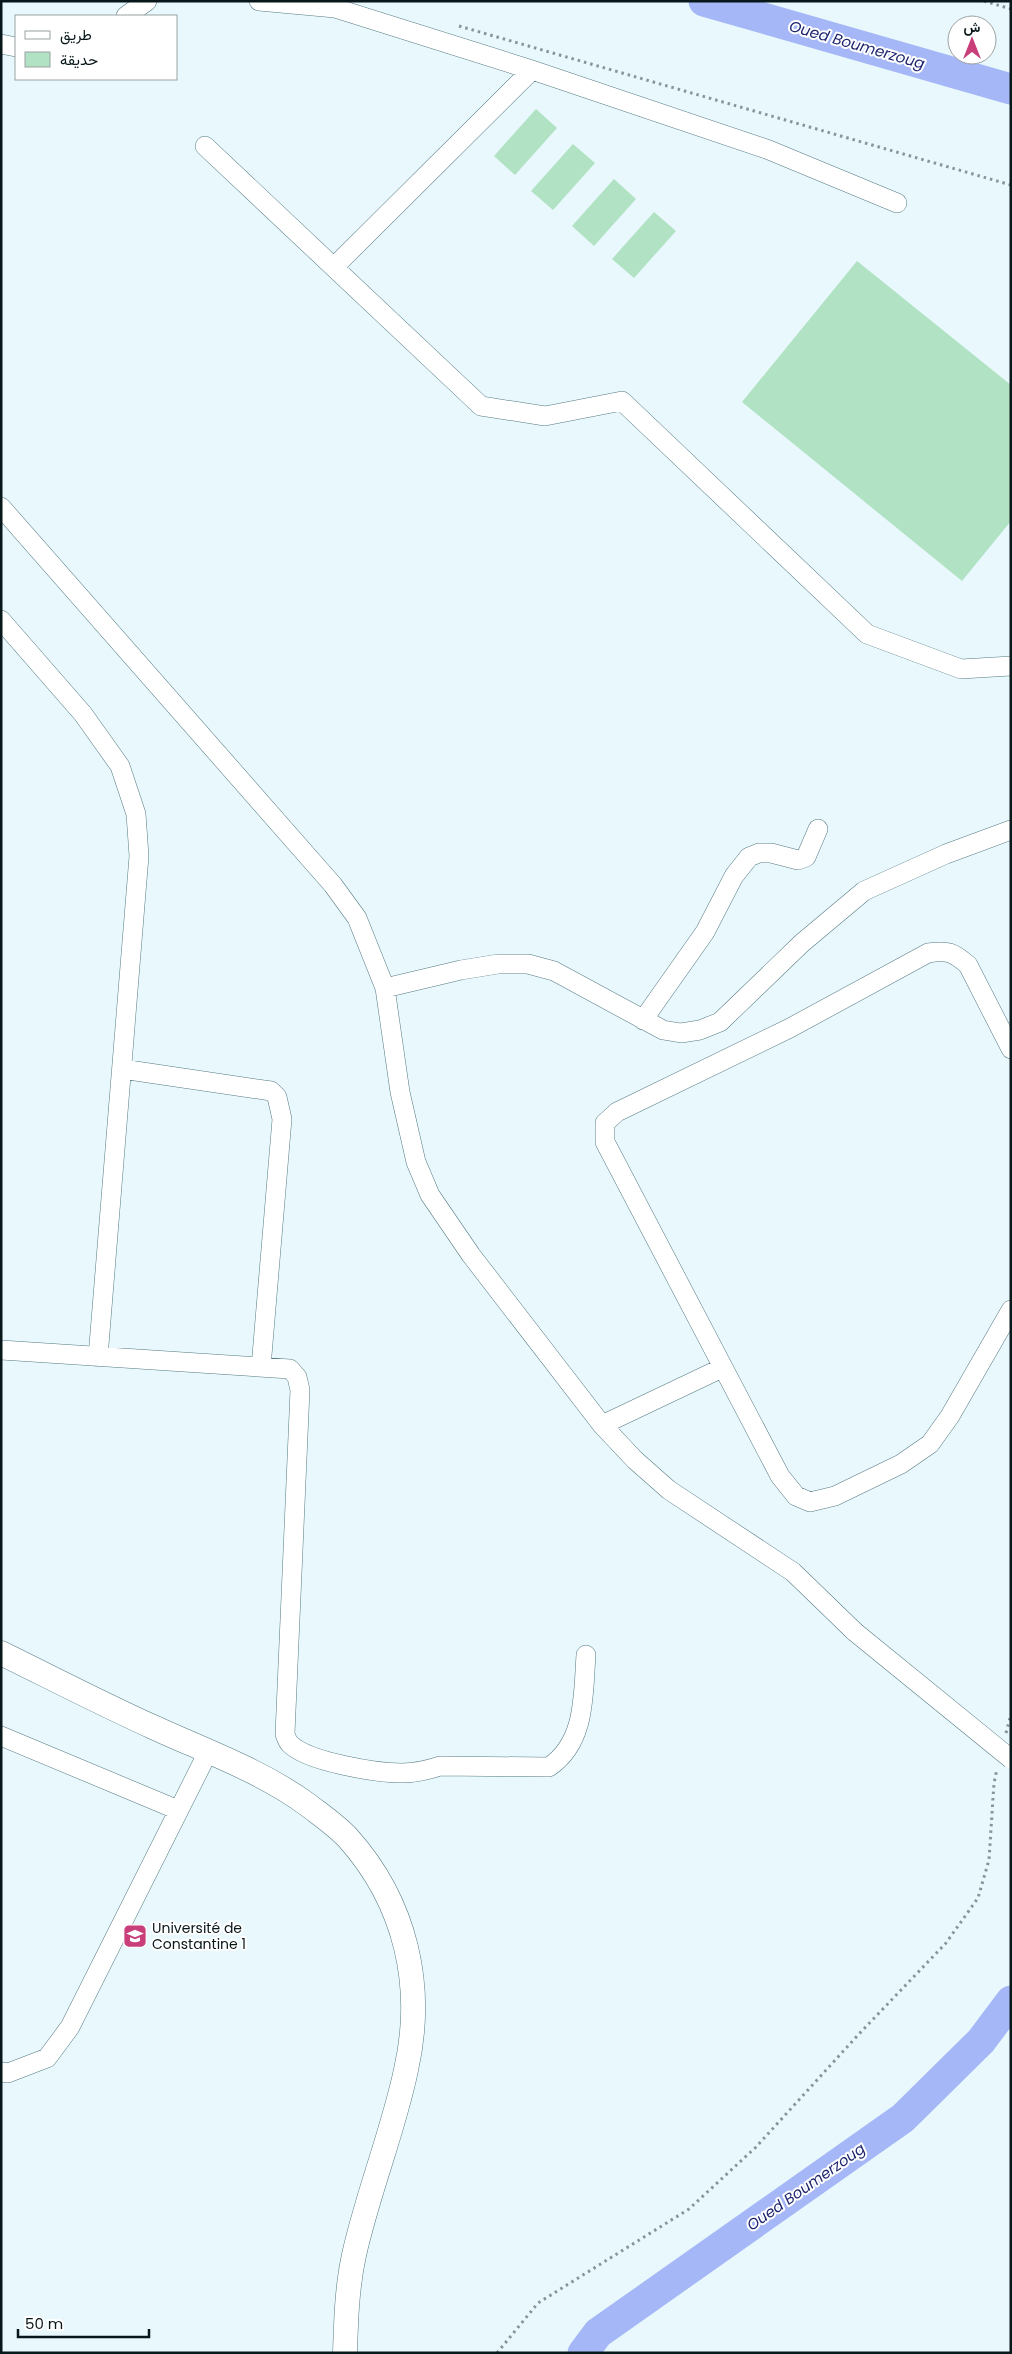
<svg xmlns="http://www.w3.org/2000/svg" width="1012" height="2354" viewBox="0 0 1012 2354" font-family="Poppins,Vazirmatn,sans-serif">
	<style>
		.green { fill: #b1e2c4 }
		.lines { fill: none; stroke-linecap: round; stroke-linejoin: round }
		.river { stroke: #a5b7f6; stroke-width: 31 }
		.minor-casing { stroke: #557a83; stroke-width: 20 }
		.major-casing { stroke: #557a83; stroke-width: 25 }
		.path { stroke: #859598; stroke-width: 3; stroke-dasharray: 2.5 4; stroke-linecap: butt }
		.minor { stroke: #fff; stroke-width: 19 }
		.major { stroke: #fff; stroke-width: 24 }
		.minor-bridge-casing { stroke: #557a83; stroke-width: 20; stroke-linecap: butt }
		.minor-bridge { stroke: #fff; stroke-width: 19 }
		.labels { text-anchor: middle; stroke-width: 4; stroke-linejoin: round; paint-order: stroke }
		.poi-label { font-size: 14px; fill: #08171a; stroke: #fff; text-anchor: start }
		.water-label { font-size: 15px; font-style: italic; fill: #1f276f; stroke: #fff }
	</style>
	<rect width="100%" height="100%" fill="#e8f8fc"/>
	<path class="green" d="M536,109L557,128L515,175L494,156Z
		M573,144L595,163L553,210L531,191Z
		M614,179L636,199L594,246L572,226Z
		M654,212L676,231L634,278L612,259Z
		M857,261L1011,385V521L962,581L742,402Z"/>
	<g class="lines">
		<path class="river" d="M704,1L1011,89
			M583,2353L598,2333L903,2118L981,2041L1011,2001"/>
		<g class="minor-casing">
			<path id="minor" d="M259,1L335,8L532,70L769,150L897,203
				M126,16L147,1
				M1,44L16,47
				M205,146L481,406L545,416L622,401L867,634L961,669L1011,666
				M334,267L532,70
				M1,507L333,885L357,918L385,988L400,1092L416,1162L430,1195L471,1255L602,1425L635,1460L669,1490L793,1572L855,1632
				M1,620L83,714L120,766L136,814L139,856L98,1357
				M385,988L461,970L498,964H528L554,971L663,1030L681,1033L700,1030L720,1022L802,943L864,891L946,854L1011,830
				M643,1020L705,932L734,876L749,857L759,853H771L798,860L806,857L818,829
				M1011,1049L968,965C953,952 948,950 928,953L790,1028L617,1112L605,1123V1142L780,1476L796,1496L810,1502L835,1496L901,1464L930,1444L950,1416L1011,1310
				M122,1069L271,1091L277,1097L282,1119L261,1367
				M1,1350L290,1369L297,1377L300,1390L285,1734C286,1737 288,1742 290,1744C308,1762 377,1773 402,1773C415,1773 428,1770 440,1766L549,1767C586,1742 583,1695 586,1655
				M602,1425L722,1368
				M1,1736L178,1810
				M1,2072L8,2073L47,2058L70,2027L208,1752"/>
		</g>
		<g class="major-casing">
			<path id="major" d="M1,1653C52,1678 102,1704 153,1727C205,1751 262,1771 308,1805C321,1815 337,1826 348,1838C406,1903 425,1986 406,2070C393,2132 368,2192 354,2255C347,2287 346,2320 345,2353"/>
		</g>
		<path class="path" d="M984,1L1011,9
			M459,26L1011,185
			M1006,1733L1011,1714
			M497,2353L538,2303L689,2209L756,2147L858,2035L946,1943L978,1898L989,1860L994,1783L997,1769"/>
		<use href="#minor" class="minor"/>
		<use href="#major" class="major"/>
		<g class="minor-bridge-casing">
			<path id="minor-bridge" d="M855,1632L1011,1759"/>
		</g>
		<use href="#minor-bridge" class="minor-bridge"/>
	</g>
	<defs>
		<g id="university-square" transform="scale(1.25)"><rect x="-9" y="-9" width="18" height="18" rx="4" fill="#c83f7a" stroke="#fff"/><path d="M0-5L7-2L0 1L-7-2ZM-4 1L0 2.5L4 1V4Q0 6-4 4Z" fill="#fff"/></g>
	</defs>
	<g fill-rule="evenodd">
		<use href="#university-square" x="135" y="1936"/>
	</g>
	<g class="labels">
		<g class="poi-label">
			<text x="152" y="1933">Université de<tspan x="152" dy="16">Constantine 1</tspan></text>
		</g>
		<g class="water-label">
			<text transform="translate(857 45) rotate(16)" y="5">Oued Boumerzoug</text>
			<text transform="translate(806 2187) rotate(-35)" y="5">Oued Boumerzoug</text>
		</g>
	</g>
	<rect width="1012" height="2354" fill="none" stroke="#08171a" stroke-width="5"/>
	<rect x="15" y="15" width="162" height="65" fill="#ffffff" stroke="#9ca2a3"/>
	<rect x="25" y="31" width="25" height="8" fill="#ffffff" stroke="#9ca2a3"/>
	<text x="60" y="40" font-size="15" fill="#08171a">طريق</text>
	<rect x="25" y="52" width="25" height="15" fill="#b1e2c4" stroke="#9ca2a3"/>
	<text x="60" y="65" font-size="15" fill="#08171a">حديقة</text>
	<g transform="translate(972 40)"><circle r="24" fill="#ffffff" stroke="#9ca2a3"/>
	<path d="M0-4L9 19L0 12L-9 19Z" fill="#c83f7a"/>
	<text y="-8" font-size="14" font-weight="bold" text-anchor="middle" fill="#08171a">ش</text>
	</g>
	<path d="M18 2329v8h131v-8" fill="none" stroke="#08171a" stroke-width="2.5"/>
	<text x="25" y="2329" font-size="15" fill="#08171a" stroke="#ffffff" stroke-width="4" paint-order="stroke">50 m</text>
</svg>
